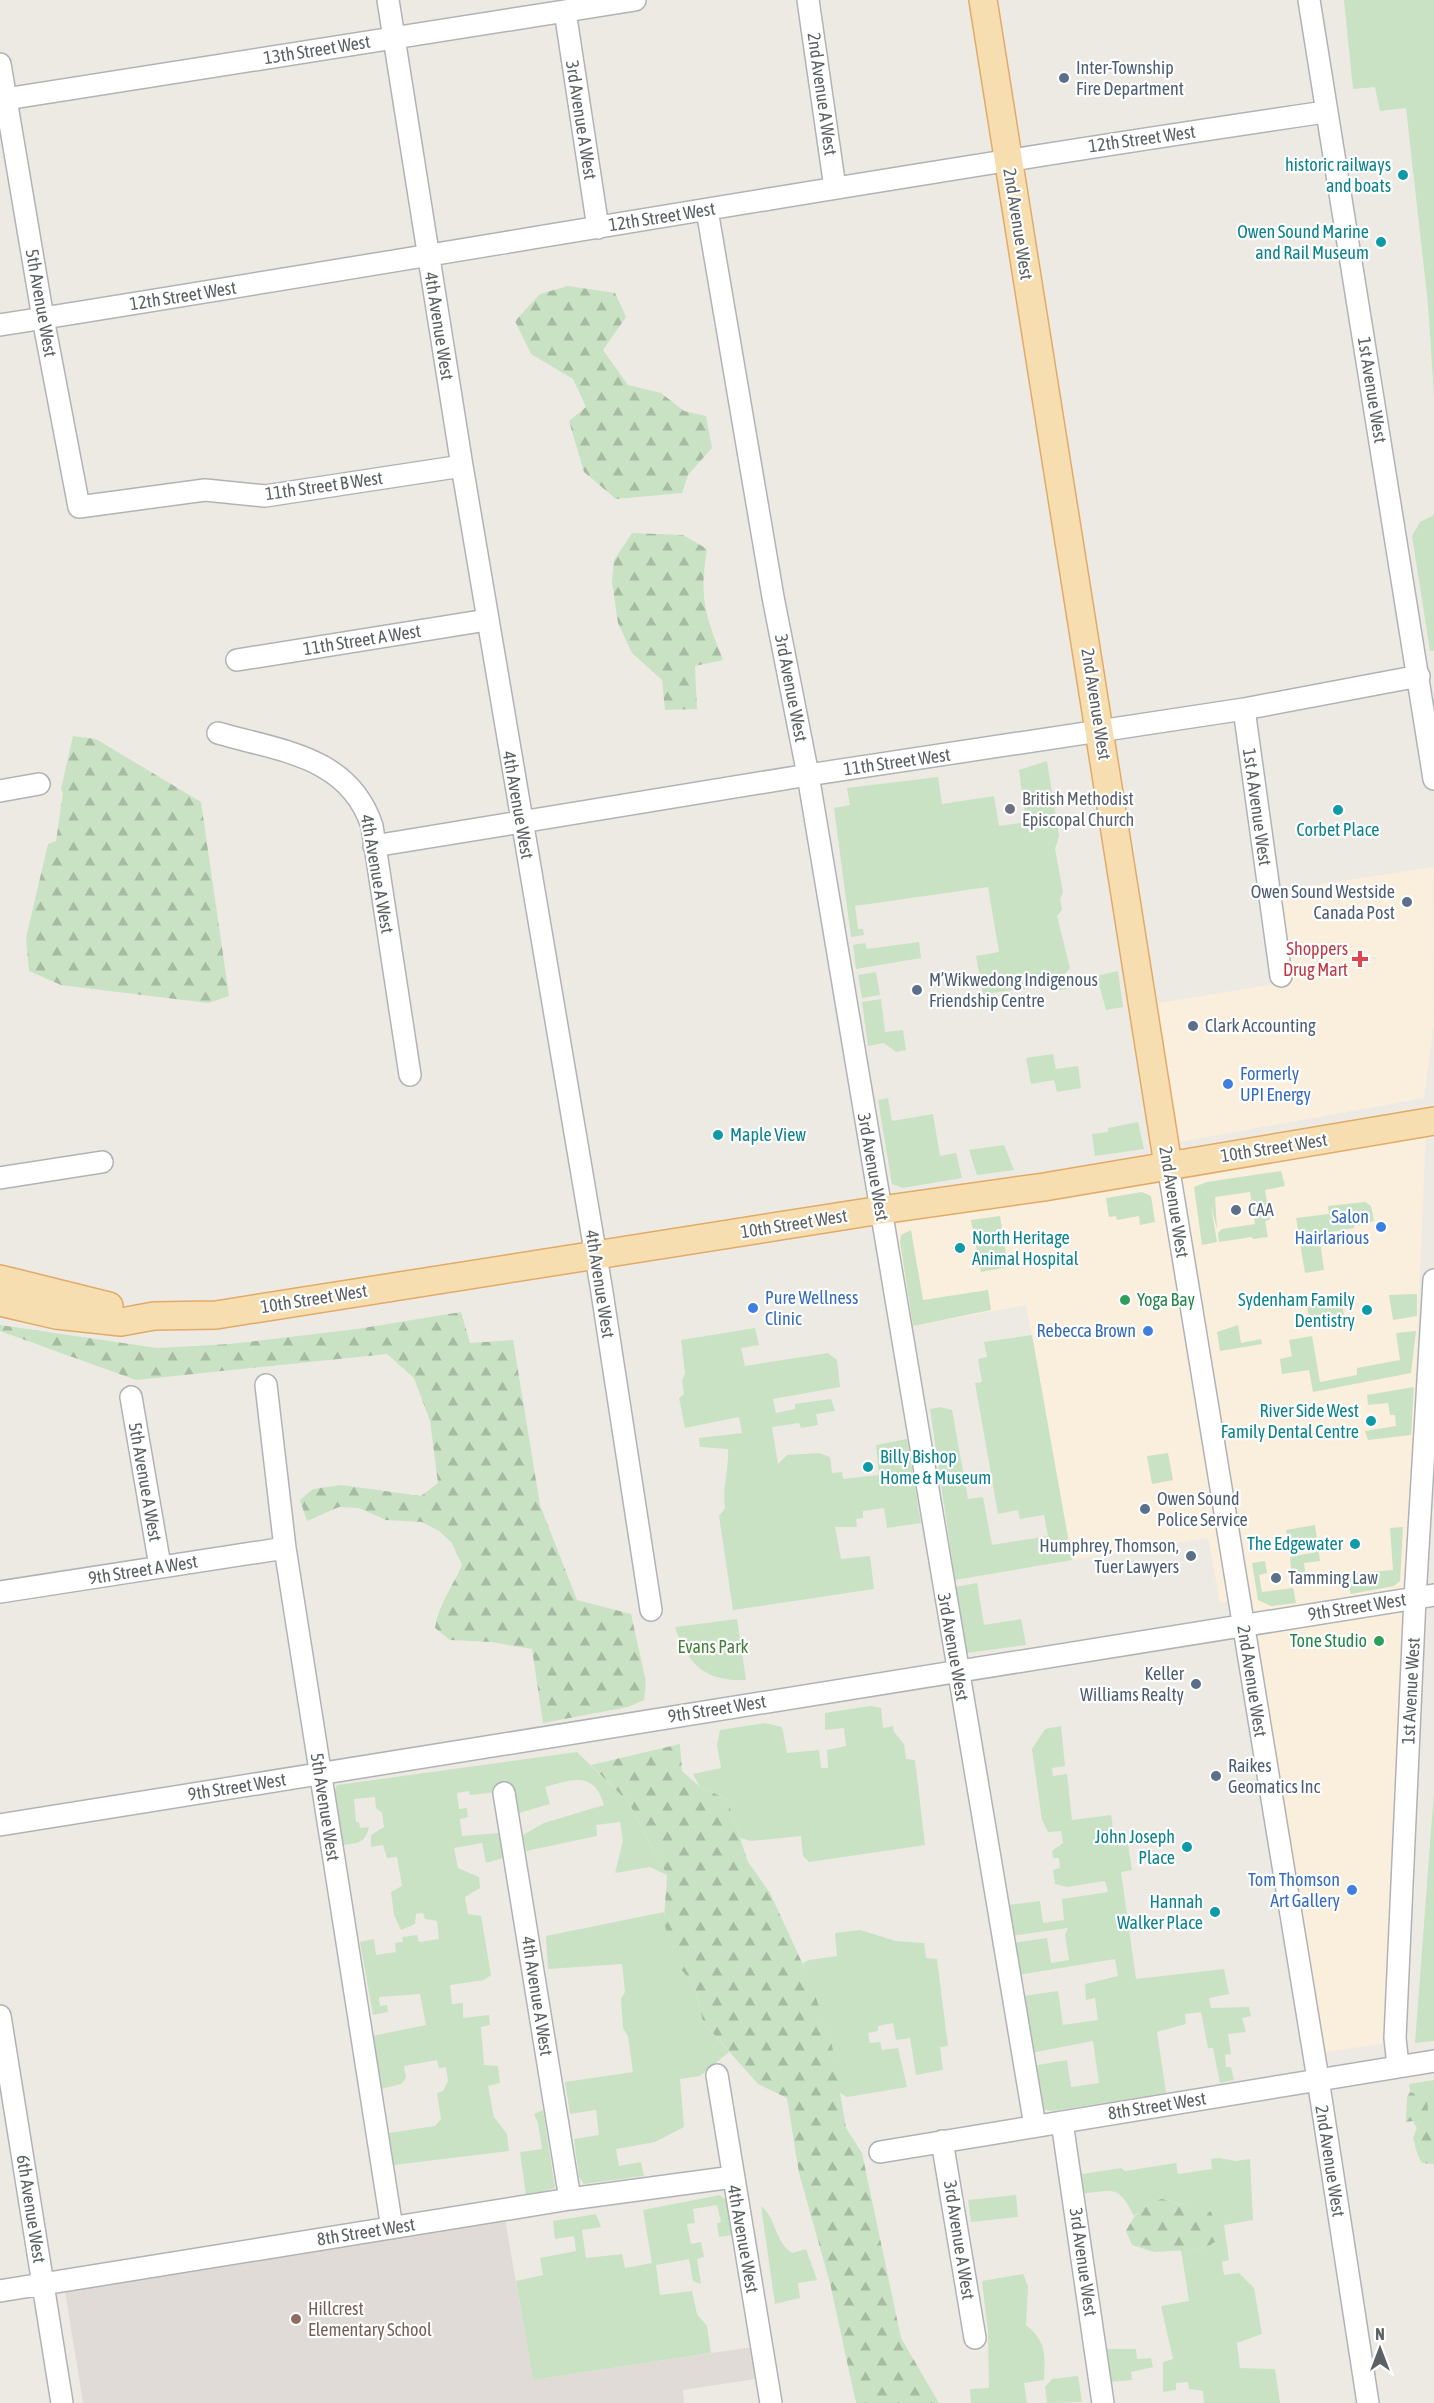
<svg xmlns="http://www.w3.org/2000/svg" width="1434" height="2403" viewBox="0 0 1434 2403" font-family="'Asap Condensed',sans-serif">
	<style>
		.commercial { fill: #faeedc }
		.education { fill: #e0dbd6 }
		.green { fill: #c9e2c3 }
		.forest { fill: url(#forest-firs) }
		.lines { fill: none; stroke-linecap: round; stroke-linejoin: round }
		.minor-casing { stroke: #b0b3b5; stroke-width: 24 }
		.major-casing { stroke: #e2aa68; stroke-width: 30 }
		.minor { stroke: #fff; stroke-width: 21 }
		.major { stroke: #f6deb0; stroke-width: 27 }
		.service-dot { fill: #5c6f8a; stroke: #fff; stroke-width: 2 }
		.culture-dot { fill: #0f9aa8; stroke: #fff; stroke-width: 2 }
		.worship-dot { fill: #6b7280; stroke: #fff; stroke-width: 2 }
		.health-dot { fill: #e0444e; stroke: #fff; stroke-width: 2 }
		.shop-dot { fill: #3f7fe0; stroke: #fff; stroke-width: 2 }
		.leisure-dot { fill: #2e9e5b; stroke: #fff; stroke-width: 2 }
		.education-dot { fill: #8d6e63; stroke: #fff; stroke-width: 2 }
		.labels { text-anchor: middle; stroke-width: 4.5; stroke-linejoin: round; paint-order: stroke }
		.street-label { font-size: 18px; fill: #5c6163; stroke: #fff }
		.service-label { font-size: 18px; fill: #4e5e75; stroke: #fff; text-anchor: start }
		.culture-label { font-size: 18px; fill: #0d838f; stroke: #fff; text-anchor: end }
		.worship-label { font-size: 18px; fill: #5b616d; stroke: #fff; text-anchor: start }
		.health-label { font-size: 18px; fill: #be3a42; stroke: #fff; text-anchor: end }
		.shop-label { font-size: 18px; fill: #366cbe; stroke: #fff; text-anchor: end }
		.leisure-label { font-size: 18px; fill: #27864d; stroke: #fff; text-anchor: start }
		.park-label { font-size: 18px; fill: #47803e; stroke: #fff }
		.education-label { font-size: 18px; fill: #785e54; stroke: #fff; text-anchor: start }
	</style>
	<defs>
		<pattern id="forest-firs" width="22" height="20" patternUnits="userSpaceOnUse" patternTransform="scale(1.5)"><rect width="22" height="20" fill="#c9e2c3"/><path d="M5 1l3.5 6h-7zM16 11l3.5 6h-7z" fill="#a6bba2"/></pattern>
	</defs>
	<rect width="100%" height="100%" fill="#edeae4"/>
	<path class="commercial" d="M1433,867L1434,1022L1424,1098L1174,1143L1153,1004L1287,982L1277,891Z
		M1426,1129L1388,2043L1325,2052L1294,1878L1252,1598L1220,1603L1208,1538L1072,1560L1026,1305L913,1326L892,1214Z"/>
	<path class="education" d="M505,2219L533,2380L752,2347L756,2379L683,2390L684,2403H83L65,2291Z"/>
	<path class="green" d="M1344,0H1434V397L1428,304L1406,108L1380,111L1375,87L1353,89Z
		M1434,515V651H1430L1412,536L1420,522Z
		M1047,761L1059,836L1055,849L1063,892L1060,899L1062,910L1057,916L1070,968L1055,985L1118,971L1123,1007L1106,1010L1099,984L1055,991L1054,985L983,994L976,956L999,952L988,887L855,906L858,929H863L864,935L851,937L834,808L850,805L847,788L938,777L942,804L994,796L999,826L1026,822L1019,770Z
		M919,942L921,958L856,969L853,945L865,943L867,949Z
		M876,972L880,995L862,998L858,975Z
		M881,999L885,1032L903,1030L906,1050L896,1052L884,1043L868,1046L862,1002Z
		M1053,1054L1056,1069L1078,1066L1081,1088L1057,1092L1054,1080L1031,1084L1026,1058Z
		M888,1098L892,1121L933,1114L940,1156L956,1153L962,1178L903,1188L892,1184L878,1100Z
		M1138,1122L1144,1149L1095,1156L1092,1134L1108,1132V1128Z
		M1004,1145L1014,1170L977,1175L969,1150Z
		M1281,1171L1285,1186L1265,1190L1270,1220L1265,1221L1268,1237L1253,1239L1252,1237L1219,1242L1218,1233L1222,1229L1255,1224L1250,1192L1215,1197L1217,1229L1211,1206L1217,1242L1202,1245L1194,1187L1207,1182Z
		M1142,1192L1151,1196L1155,1222L1140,1225L1139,1216L1117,1220L1116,1216L1109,1217L1106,1198Z
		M1365,1202L1371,1206L1374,1221L1354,1226V1228L1319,1234L1324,1270L1305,1273L1296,1218L1329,1214L1328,1206Z
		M1000,1216L1008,1267L981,1272L971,1220Z
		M911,1230L923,1300L988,1290L991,1310L913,1326L900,1241L901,1235Z
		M1417,1294V1316L1393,1320L1389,1295Z
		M1341,1301L1346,1323L1311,1329L1307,1306Z
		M1238,1325L1241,1343L1261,1339L1262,1344L1220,1351L1217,1332Z
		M755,1328L759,1345L741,1348L745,1366L828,1353L837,1360L840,1387L773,1399L776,1413L795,1409V1404L831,1399L835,1411L816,1414L818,1425L801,1428L799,1423L772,1427L778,1464L787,1455L819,1453L830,1457L832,1473L842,1472L843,1479L879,1475L876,1445L907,1439L921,1523L887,1528L884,1508L863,1511V1518L856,1519L857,1527H835L841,1559L870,1556L874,1589L733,1610L719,1516L725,1508C722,1487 729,1470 728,1449L700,1447L699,1438L742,1433L739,1417L685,1428L679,1398L684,1394L682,1381L685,1373L681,1340Z
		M1416,1331L1411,1373L1313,1392L1309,1370L1282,1374L1280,1359L1292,1356L1289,1340L1312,1336L1320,1382L1357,1375V1368L1400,1360L1396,1333Z
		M1032,1335L1072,1560L955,1580L930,1409L940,1407L952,1410L968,1499L983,1497L992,1545L1048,1536L1044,1515L1020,1519L1018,1510L998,1514L975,1383L982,1382L978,1359L987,1357L984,1342Z
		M1414,1387L1411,1435L1368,1440L1365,1431L1396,1426L1395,1415H1390L1388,1403L1368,1405L1367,1395Z
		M1168,1453L1173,1480L1152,1484L1147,1456Z
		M1315,1525L1320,1561L1304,1563L1306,1579L1292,1581L1290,1557L1316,1552L1314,1541L1298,1543V1548L1289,1549L1286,1530Z
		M1403,1527L1400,1581L1394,1586L1351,1594L1347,1584V1574L1393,1570L1390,1528Z
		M1265,1561L1267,1573L1259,1575L1262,1592L1293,1588L1296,1603L1271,1606L1258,1600L1252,1563Z
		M977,1583L984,1625L1021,1619L1026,1645L967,1653L955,1587Z
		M737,1619L746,1680C705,1682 687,1664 675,1627Z
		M870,1706L881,1708L883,1728L893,1726L894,1732L904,1744L906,1759L915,1760L925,1845L809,1862L803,1856L801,1836L751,1841L740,1838L727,1799L700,1787L693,1774L721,1768L717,1745L720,1730L765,1723L782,1727L787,1753L819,1750L821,1768H828L827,1750L846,1746L844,1728L825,1730V1713Z
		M1061,1726L1065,1766L1052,1768L1053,1776L1067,1774L1072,1820L1111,1815L1115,1838L1127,1837L1132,1870L1121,1872L1136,1979L1224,1969L1229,1994L1209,1998L1211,2008L1249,2007L1251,2016L1242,2018L1246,2032L1228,2034L1231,2054L1225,2055L1226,2067H1231L1234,2080L1220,2083L1213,2048H1208L1201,2012L1185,2014L1186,2024L1157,2032L1166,2093L1053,2111L1041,2109L1032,2066L1067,2060L1071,2087L1099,2083L1093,2041L1031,2053L1023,1996L1058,1991L1063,2025L1098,2020L1095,1998L1086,2000L1085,1984L1118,1976L1115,1959L1018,1975L1013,1943L1047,1938L1051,1963L1069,1960L1065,1935L1068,1928L1011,1936L1007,1905L1040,1901L1043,1923L1064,1920L1062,1899L1108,1892L1105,1881L1067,1887L1055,1884L1053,1870L1060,1868L1059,1858H1053L1052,1851L1063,1843L1061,1831L1048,1832L1042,1820L1032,1749L1045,1729Z
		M577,1752L629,1803L667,1875L650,1867L615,1873L623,1841L620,1822L596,1825L597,1836L526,1851L523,1835L544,1823L604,1805C594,1771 573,1779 545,1787L550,1804L519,1813L514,1790L470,1795L469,1791L457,1793L459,1809L467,1808L468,1817L460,1819L462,1836L499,1833L503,1858L486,1863L482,1843L454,1848L458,1868L479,1877L480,1888L465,1897L468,1914L481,1916L491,1975L484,1980L450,1985L452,2004L463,2003V2018L489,2015L490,2025L481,2027L484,2065L498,2066L500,2083L488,2086L494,2117L507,2134L509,2151L394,2165L389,2133L435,2126L441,2119L437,2093L443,2091L448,2081L446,2067L439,2068L437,2060L404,2066L406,2078L401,2084L381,2089L372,2036L426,2025L420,1994L379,1997L380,2006L387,2005L388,2012L373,2015L360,1942L374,1939L376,1955L396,1952L395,1943L403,1942L402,1937L417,1935L419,1942L439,1939L437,1921L425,1919L423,1913L416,1914L415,1924L401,1930L394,1915L391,1892L402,1886L397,1857L387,1858L383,1845L371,1847V1835L384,1827L382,1813L376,1808L375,1797L354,1799L356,1822H359L360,1828L369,1827C365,1843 359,1843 343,1845L334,1791L337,1785Z
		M1434,1791V2041L1415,2043Z
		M664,1912L671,1955L695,1987L703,2022L729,2052L700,2076L680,2079L684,2127L655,2142L616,2149L619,2166L641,2162L644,2176L584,2184L579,2177L574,2139L599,2135L596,2110L570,2114L565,2082L633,2072L628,2036L623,2028L621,1999L625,1992L622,1964L548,1969L546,1936Z
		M860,1930L896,1941L924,1943L926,1958L937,1959L948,2046L940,2047L943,2070L916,2075L910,2038L896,2040L893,2023L878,2026V2031L868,2033L870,2043L880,2042L882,2050L898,2048L907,2087L847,2097L839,2092L832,2045L803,1963L809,1960L837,1956L835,1933Z
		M1434,2080V2160L1422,2163L1413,2138L1417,2128L1409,2084Z
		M543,2110L555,2188L526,2196L520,2152L542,2149L538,2123L534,2114Z
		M1219,2158L1236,2161L1250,2159L1253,2220L1224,2225L1229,2260L1222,2262L1224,2275L1239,2273L1254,2288L1262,2334L1237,2343L1240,2368L1275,2369L1280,2403H1204L1203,2391L1189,2389L1188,2382L1176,2383V2390L1163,2392V2362L1173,2359L1161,2306L1189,2301L1181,2250L1205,2249L1193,2208C1165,2198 1156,2195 1134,2216C1118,2183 1113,2191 1079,2194L1076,2175L1121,2168L1125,2171L1176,2163L1178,2174L1212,2169L1211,2159Z
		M720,2195L726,2200L733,2235L719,2237L717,2223L721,2222L717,2205L693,2209L695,2223L687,2224L691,2244L701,2242L704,2257L697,2259L701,2284L693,2281L689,2259L656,2265L660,2295L692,2291L697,2314L707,2326L711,2353L533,2380L516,2281L543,2275L540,2258L576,2251L574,2236L555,2239L553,2221L596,2214L601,2227L582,2230L586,2258L622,2254L625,2268L652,2263L643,2210Z
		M1016,2195L1018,2217L971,2222L968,2200Z
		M761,2206C777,2219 774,2241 792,2253L806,2249L817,2280L798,2283L800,2298L775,2304Z
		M1023,2274L1028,2286L1026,2325C1047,2342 1045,2355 1044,2380L1024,2383L1027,2403H971L970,2389L989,2388L988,2332L982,2281Z
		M1107,2349H1136L1137,2359L1151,2358L1153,2367L1131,2372L1132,2380L1109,2382Z
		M1078,2376L1082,2402L1045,2403L1047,2402L1045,2387L1052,2379Z"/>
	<path class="forest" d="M568,286L615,293L626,317L603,350L628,385L661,393L684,411L706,416L712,448L688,475L682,493L616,499L584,472L569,421L586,407L573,379L531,354L515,321L540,294Z
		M632,533L683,535L707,549C699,599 705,614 723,660L695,666L697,709L665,710L662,680L632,653L618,623L612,582L614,560Z
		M73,736L96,739L201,802L229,996L208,1003L61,985L29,971L26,938L48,844L56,841L63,793L61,789Z
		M461,1312L470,1343L513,1340L540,1505L577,1600L631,1614L646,1682L644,1700L628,1707L543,1723L532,1649L491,1642L450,1640L435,1628C438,1605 453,1586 462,1565L452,1543L439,1531L422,1522L386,1520L359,1508L339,1507L307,1521L300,1500L313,1489L341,1485L421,1496L438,1483L430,1421L414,1378L387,1354L136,1380L0,1331V1325L157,1348L230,1344L357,1329Z
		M680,1744L682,1771L700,1787L727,1799L748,1862L770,1893L810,1980L832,2045L846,2128L862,2153L901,2338L939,2403H856L830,2283L799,2173L787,2098L758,2084L703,2022L695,1987L670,1955L664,1919L667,1875L629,1803L591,1765Z
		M1410,2092L1427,2098L1429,2125H1434V2164L1422,2163C1415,2150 1412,2141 1417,2128L1413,2121L1406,2122L1407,2097Z
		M1162,2199L1211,2212L1217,2225V2240L1205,2249L1154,2252L1132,2245L1126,2231C1135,2214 1143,2204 1162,2199Z"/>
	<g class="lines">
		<g class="minor-casing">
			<path id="minor" d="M388,0L462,466L601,1286L651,1610
				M808,0L835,188
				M1309,0L1434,779
				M565,11L598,228
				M0,64L43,318L79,507L205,490L265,496L462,466
				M0,100L635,0
				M707,210L773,597L808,775L1035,2126
				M0,325C442,255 882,177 1325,112
				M237,660L487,620
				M1244,709L1281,976
				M218,733C280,751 349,756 372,826L410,1075
				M0,791L39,784
				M374,846L808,775L1244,709L1419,676
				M1168,1165L1318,2079L1368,2403
				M0,1178L102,1162
				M266,1385L285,1548L392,2228
				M131,1397L160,1566
				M0,1592L285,1548
				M504,1793L570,2199
				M0,1825L1434,1595
				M0,2016L62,2403
				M1398,2066L1395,2038L1415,1598L1434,1280
				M717,2075L771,2403
				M1062,2122L1103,2403
				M942,2141L975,2338
				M880,2152L1434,2061
				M0,2291L570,2199L733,2177"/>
		</g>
		<g class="major-casing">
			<path id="major" d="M983,0L1168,1165
				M0,1279L109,1306
				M0,1302L56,1315L121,1322L154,1316L216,1315L881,1210L1044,1187L1434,1121"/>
		</g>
		<use href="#minor" class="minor"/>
		<use href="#major" class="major"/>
	</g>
	<g class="service-dot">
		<circle cx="1064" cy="78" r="6"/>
		<circle cx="1407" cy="902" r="6"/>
		<circle cx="917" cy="990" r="6"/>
		<circle cx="1193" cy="1026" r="6"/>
		<circle cx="1236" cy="1210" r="6"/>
		<circle cx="1145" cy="1509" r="6"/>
		<circle cx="1191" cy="1556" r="6"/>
		<circle cx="1276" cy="1578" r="6"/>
		<circle cx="1196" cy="1684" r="6"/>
		<circle cx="1216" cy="1776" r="6"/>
	</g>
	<g class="culture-dot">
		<circle cx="1403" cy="175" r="6"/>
		<circle cx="1381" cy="242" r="6"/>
		<circle cx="1338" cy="810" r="6"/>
		<circle cx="718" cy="1135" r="6"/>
		<circle cx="960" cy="1248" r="6"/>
		<circle cx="1367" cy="1310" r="6"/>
		<circle cx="1371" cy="1421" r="6"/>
		<circle cx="868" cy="1467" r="6"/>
		<circle cx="1355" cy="1544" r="6"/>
		<circle cx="1187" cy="1847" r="6"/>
		<circle cx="1215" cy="1912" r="6"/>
	</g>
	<circle class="worship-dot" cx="1010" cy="809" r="6"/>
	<path class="health-dot" d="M1357 950h6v6h6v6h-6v6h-6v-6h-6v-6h6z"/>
	<g class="shop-dot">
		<circle cx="1228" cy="1084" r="6"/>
		<circle cx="1381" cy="1227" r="6"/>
		<circle cx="753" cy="1308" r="6"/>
		<circle cx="1148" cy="1331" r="6"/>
		<circle cx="1352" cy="1890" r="6"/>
	</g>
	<g class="leisure-dot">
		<circle cx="1125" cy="1300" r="6"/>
		<circle cx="1379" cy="1641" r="6"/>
	</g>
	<circle class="education-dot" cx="296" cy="2319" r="6"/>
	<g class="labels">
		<g class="street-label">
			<text transform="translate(317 50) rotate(-9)" y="6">13th Street West</text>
			<text transform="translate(822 94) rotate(82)" y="6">2nd Avenue A West</text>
			<text transform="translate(581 120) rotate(81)" y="6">3rd Avenue A West</text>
			<text transform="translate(1142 139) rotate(-8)" y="6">12th Street West</text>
			<text transform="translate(662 217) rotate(-9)" y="6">12th Street West</text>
			<text transform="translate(1018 224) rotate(81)" y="6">2nd Avenue West</text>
			<text transform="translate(183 296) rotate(-9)" y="6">12th Street West</text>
			<text transform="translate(41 303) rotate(80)" y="6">5th Avenue West</text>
			<text transform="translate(439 326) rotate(81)" y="6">4th Avenue West</text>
			<text transform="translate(1372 390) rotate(81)" y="6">1st Avenue West</text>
			<text transform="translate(324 486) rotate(-8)" y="6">11th Street B West</text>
			<text transform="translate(362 640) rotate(-9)" y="6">11th Street A West</text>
			<text transform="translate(791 688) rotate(79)" y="6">3rd Avenue West</text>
			<text transform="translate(1096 704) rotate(81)" y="6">2nd Avenue West</text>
			<text transform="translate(897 762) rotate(-8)" y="6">11th Street West</text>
			<text transform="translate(518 805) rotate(80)" y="6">4th Avenue West</text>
			<text transform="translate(1257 807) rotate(82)" y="6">1st A Avenue West</text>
			<text transform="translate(377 874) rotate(80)" y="6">4th Avenue A West</text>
			<text transform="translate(1274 1148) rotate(-9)" y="6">10th Street West</text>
			<text transform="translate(873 1167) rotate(80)" y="6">3rd Avenue West</text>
			<text transform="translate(1174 1202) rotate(81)" y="6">2nd Avenue West</text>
			<text transform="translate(794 1224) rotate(-9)" y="6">10th Street West</text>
			<text transform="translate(600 1284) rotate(81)" y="6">4th Avenue West</text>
			<text transform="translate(314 1299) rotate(-9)" y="6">10th Street West</text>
			<text transform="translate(145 1482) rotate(80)" y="6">5th Avenue A West</text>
			<text transform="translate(143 1570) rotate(-9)" y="6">9th Street A West</text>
			<text transform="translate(1357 1607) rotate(-9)" y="6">9th Street West</text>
			<text transform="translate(953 1647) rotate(80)" y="6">3rd Avenue West</text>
			<text transform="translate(1252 1681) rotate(81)" y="6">2nd Avenue West</text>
			<text transform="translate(1411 1691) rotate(-87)" y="6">1st Avenue West</text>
			<text transform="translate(717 1709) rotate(-9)" y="6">9th Street West</text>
			<text transform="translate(237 1787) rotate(-9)" y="6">9th Street West</text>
			<text transform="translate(325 1807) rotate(81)" y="6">5th Avenue West</text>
			<text transform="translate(537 1996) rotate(81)" y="6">4th Avenue A West</text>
			<text transform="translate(1157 2106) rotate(-9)" y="6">8th Street West</text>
			<text transform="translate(1330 2161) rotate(81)" y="6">2nd Avenue West</text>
			<text transform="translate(31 2209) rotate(81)" y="6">6th Avenue West</text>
			<text transform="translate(366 2232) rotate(-9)" y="6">8th Street West</text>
			<text transform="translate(743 2239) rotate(80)" y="6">4th Avenue West</text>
			<text transform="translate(959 2240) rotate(81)" y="6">3rd Avenue A West</text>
			<text transform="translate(1083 2262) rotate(82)" y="6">3rd Avenue West</text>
		</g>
		<g class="service-label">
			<text x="1076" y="74">Inter-Township<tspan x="1076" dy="21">Fire Department</tspan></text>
			<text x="1395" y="898" text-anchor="end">Owen Sound Westside<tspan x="1395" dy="21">Canada Post</tspan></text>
			<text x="929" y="986">M’Wikwedong Indigenous<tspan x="929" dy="21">Friendship Centre</tspan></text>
			<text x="1205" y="1032">Clark Accounting</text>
			<text x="1248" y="1216">CAA</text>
			<text x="1157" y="1505">Owen Sound<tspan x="1157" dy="21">Police Service</tspan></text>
			<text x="1179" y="1552" text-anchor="end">Humphrey, Thomson,<tspan x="1179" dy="21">Tuer Lawyers</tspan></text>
			<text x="1288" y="1584">Tamming Law</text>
			<text x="1184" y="1680" text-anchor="end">Keller<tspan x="1184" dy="21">Williams Realty</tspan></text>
			<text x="1228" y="1772">Raikes<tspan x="1228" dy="21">Geomatics Inc</tspan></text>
		</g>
		<g class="culture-label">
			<text x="1391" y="171">historic railways<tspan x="1391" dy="21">and boats</tspan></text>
			<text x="1369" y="238">Owen Sound Marine<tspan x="1369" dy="21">and Rail Museum</tspan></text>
			<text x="1338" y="836" text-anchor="middle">Corbet Place</text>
			<text x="730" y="1141" text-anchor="start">Maple View</text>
			<text x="972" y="1244" text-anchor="start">North Heritage<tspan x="972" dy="21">Animal Hospital</tspan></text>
			<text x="1355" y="1306">Sydenham Family<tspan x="1355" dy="21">Dentistry</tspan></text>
			<text x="1359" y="1417">River Side West<tspan x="1359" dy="21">Family Dental Centre</tspan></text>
			<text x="880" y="1463" text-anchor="start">Billy Bishop<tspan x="880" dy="21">Home &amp; Museum</tspan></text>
			<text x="1343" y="1550">The Edgewater</text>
			<text x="1175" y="1843">John Joseph<tspan x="1175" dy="21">Place</tspan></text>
			<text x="1203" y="1908">Hannah<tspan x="1203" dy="21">Walker Place</tspan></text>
		</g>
		<g class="worship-label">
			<text x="1022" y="805">British Methodist<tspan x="1022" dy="21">Episcopal Church</tspan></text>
		</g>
		<g class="health-label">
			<text x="1348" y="955">Shoppers<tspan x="1348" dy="21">Drug Mart</tspan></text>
		</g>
		<g class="shop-label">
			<text x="1240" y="1080" text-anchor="start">Formerly<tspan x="1240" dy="21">UPI Energy</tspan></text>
			<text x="1369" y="1223">Salon<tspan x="1369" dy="21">Hairlarious</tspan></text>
			<text x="765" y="1304" text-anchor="start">Pure Wellness<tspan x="765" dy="21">Clinic</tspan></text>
			<text x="1136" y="1337">Rebecca Brown</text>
			<text x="1340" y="1886">Tom Thomson<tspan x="1340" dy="21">Art Gallery</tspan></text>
		</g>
		<g class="leisure-label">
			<text x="1137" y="1306">Yoga Bay</text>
			<text x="1367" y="1647" text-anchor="end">Tone Studio</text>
		</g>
		<g class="park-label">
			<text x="713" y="1653">Evans Park</text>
		</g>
		<g class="education-label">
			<text x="308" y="2315">Hillcrest<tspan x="308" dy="21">Elementary School</tspan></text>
		</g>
	</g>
	<g transform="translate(1380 2349)" stroke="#ffffff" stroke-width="4.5" paint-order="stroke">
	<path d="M0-4.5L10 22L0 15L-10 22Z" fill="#5c6163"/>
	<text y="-9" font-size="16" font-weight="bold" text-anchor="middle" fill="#5c6163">N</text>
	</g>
</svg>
